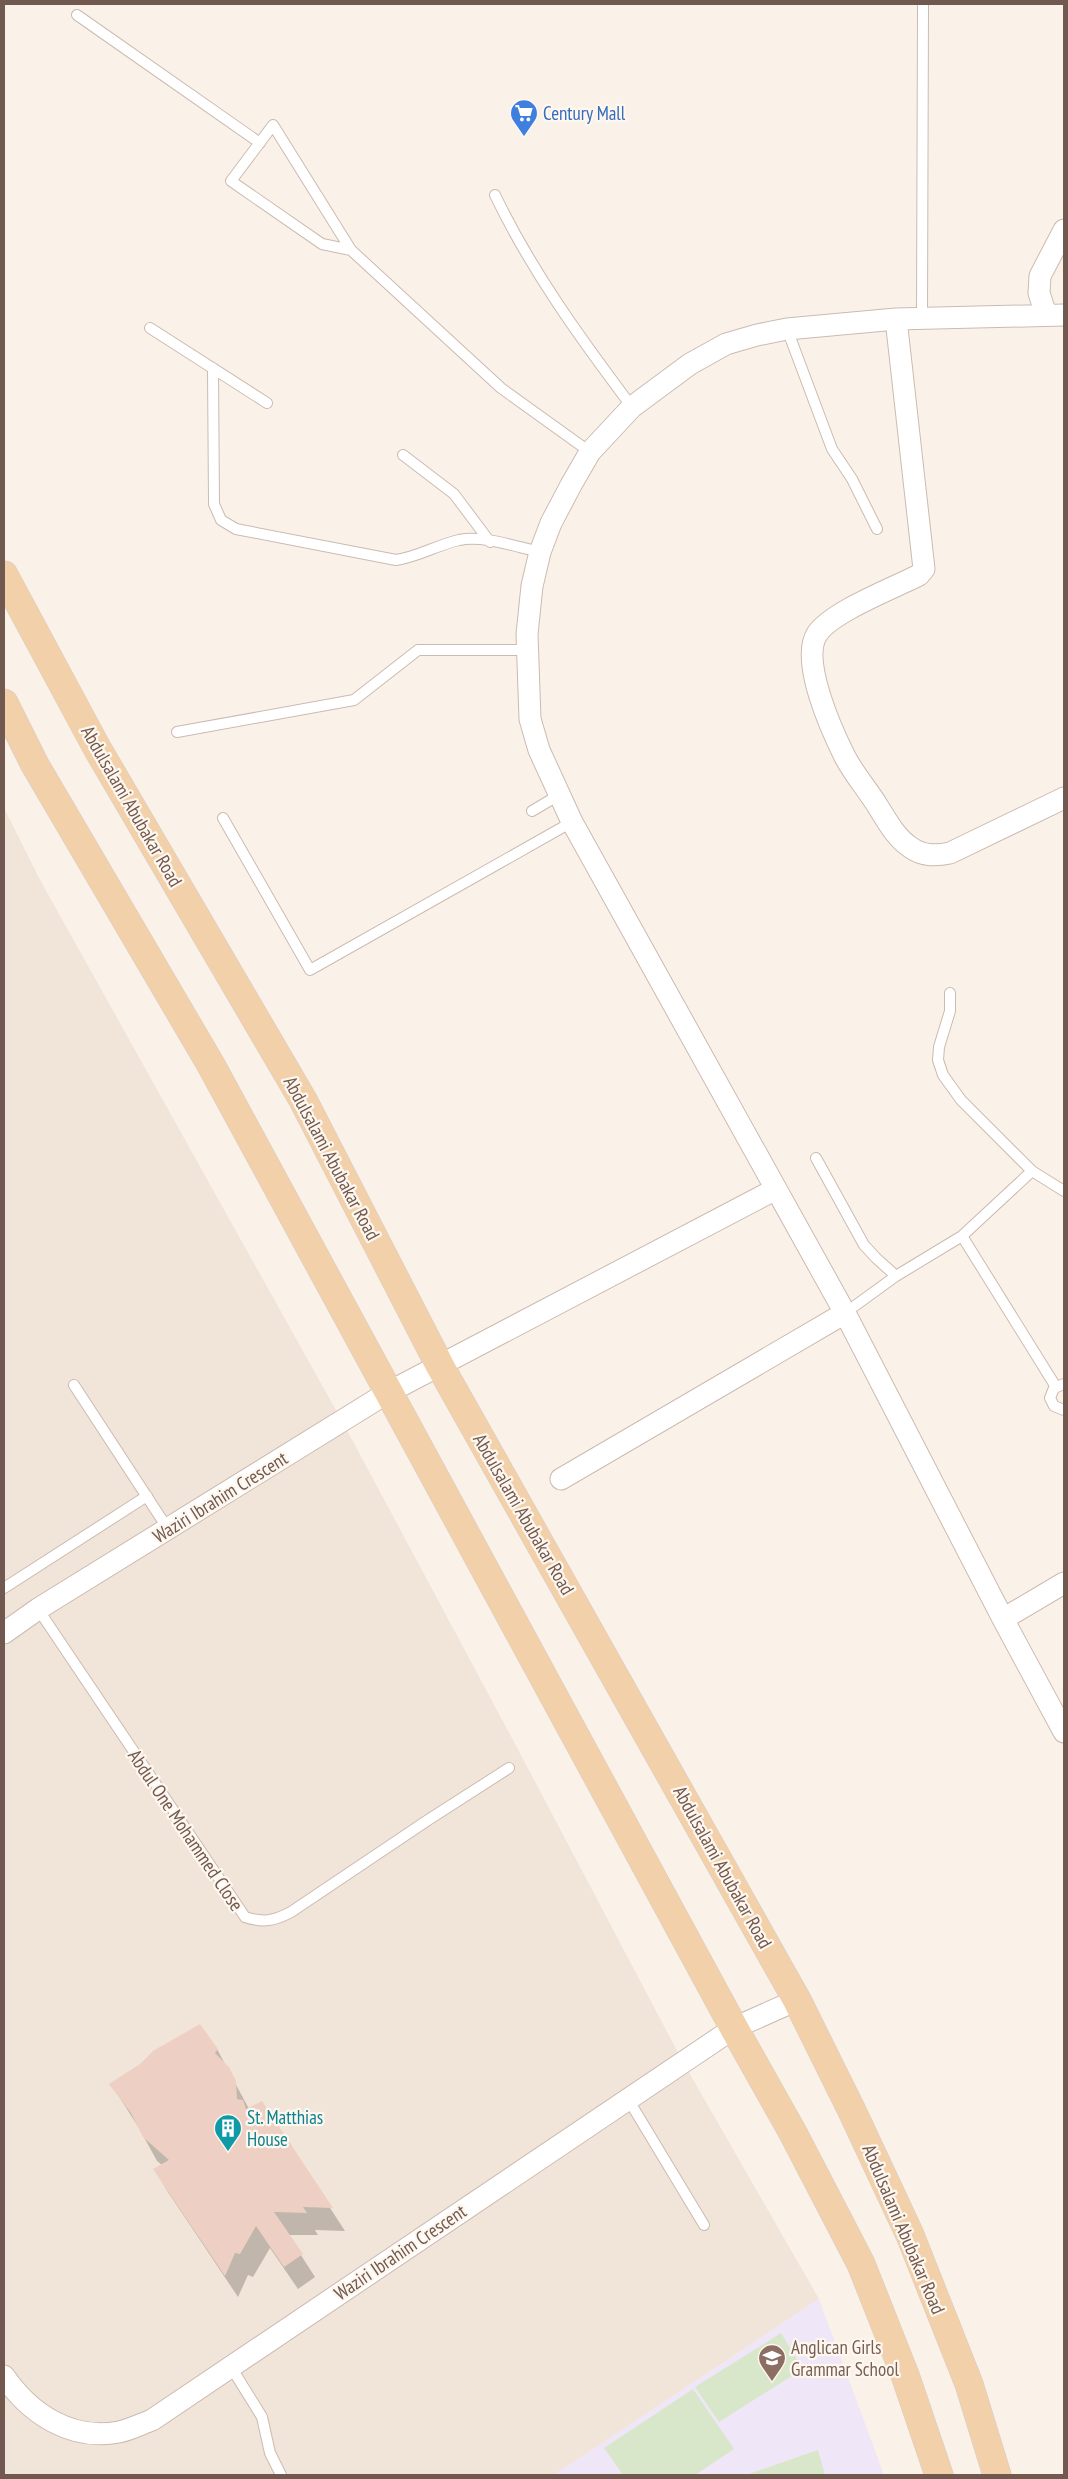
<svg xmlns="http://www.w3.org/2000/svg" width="1068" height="2479" viewBox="0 0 1068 2479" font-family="'PT Sans Narrow',sans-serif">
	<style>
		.residential { fill: #f1e4d8 }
		.education { fill: #efe6f7 }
		.green { fill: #d8e7c9 }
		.shadow { fill: #0003 }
		.building { fill: #edd0c3 }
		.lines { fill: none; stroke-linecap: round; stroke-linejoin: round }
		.lane-casing { stroke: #ccbab0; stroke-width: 12 }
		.street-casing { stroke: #ccbab0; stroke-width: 23 }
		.primary-casing { stroke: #d5cdca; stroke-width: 29 }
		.lane { stroke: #fff; stroke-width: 10 }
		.street { stroke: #fff; stroke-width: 21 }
		.primary { stroke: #f2d0a9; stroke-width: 28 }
		.labels { text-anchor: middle; stroke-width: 4.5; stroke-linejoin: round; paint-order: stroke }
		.shop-label { font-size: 19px; fill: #366cbe; stroke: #fdf7ef; text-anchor: start }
		.street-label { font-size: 19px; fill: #72594f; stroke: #fdf7ef }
		.culture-label { font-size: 19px; fill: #0d838f; stroke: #fdf7ef; text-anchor: start }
		.education-label { font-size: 19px; fill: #785e54; stroke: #fdf7ef; text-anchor: start }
	</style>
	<rect width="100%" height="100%" fill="#faf2e9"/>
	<path class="residential" d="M4,808L39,878L342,1421L513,1740L683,2062L819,2299L554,2475H4Z"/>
	<path class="education" d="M819,2299L884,2475H554Z"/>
	<path class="green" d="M781,2333L803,2369L719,2422L695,2387Z
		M693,2389L734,2449L695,2475H623L604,2448Z
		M818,2450L825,2475H746Z"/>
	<path class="shadow" d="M217,2049L249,2109L262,2103L345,2231L315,2230L318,2235H288L315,2277L298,2289L270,2248L253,2277L248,2275L238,2297L168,2192L155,2170L162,2165L157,2161L139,2128L111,2084Z"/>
	<path class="building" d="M200,2024L218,2049L215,2053L229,2067L236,2081L237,2099L243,2100L246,2109L262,2101L333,2208L303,2207L307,2213L274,2212L303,2254L284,2267L256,2226L240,2254L235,2253L225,2276L153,2169L169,2160L143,2137L131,2113L109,2084L140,2064L153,2051Z"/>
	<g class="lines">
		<g class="lane-casing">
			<path id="lane" d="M77,15L260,143
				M495,195C532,272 581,339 632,407
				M351,250L322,244L231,181L273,125L351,250L501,388L590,452
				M922,318L923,4
				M150,328L267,403
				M787,329L832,449L852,479L877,529
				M213,368L214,504L221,520L236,529L396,560C418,557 437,545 459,540C484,535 516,547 540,552
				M403,455L454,494L490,542
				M177,732L354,700L418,650H527
				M532,811L559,795
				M223,818L310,970L572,822
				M950,993V1011L939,1047L938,1060L943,1075L961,1100L1032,1171L1064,1191
				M816,1158L864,1245L876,1258L896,1276
				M1032,1171L962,1236L1056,1387
				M845,1313L896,1276L962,1236
				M1064,1384L1054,1388L1050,1398L1054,1406L1064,1410
				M74,1385L168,1529
				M4,1588L147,1496
				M38,1609L245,1917C263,1923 274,1921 291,1912L428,1820L509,1768
				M628,2099L704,2225
				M231,2367L262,2417L270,2453L281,2475"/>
		</g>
		<g class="street-casing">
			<path id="street" d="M1046,315L1039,293L1040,276L1064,230
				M1064,315L896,319L787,329L757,335L726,344L690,364L632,407L590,452L571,485L551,523L540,552L532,586L527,634L530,719L539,750L572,822L845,1313L1003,1619L1064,1732
				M896,319L924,569L919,575C894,588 831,612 817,634C800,661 832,731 845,757C854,774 867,789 877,805C886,819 895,837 910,847C922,856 935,856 950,853L1064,798
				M561,1479L845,1313
				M1003,1619L1064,1583
				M4,1633L38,1609L387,1393L776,1189
				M4,2376C30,2414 71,2441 119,2432C130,2430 141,2424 152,2420L734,2028L797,2000"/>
		</g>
		<g class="primary-casing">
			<path id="primary" d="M4,575L97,748L303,1100L440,1366L797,2000L852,2111L910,2235L969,2384L997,2475
				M4,703L35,765L211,1065L734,2028L793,2133L861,2264L905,2375L939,2475"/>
		</g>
		<use href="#lane" class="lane"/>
		<use href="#street" class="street"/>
		<use href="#primary" class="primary"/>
	</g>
	<defs>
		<g id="supermarket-pin" transform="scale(1.4375)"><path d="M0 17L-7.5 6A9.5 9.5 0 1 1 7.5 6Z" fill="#3f7fe0" stroke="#fdf7ef"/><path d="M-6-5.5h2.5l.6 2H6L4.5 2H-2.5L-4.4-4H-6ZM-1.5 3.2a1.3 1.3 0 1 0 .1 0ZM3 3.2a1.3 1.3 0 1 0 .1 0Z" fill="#fff"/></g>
		<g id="building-pin" transform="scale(1.4375)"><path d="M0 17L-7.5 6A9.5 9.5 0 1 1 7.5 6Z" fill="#0f9aa8" stroke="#fdf7ef"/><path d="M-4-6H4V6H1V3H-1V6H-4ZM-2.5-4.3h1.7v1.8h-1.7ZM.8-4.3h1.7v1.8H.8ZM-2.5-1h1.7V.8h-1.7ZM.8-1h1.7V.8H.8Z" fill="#fff"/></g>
		<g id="school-pin" transform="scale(1.4375)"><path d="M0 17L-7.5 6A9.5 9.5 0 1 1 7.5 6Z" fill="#8d6e63" stroke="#fdf7ef"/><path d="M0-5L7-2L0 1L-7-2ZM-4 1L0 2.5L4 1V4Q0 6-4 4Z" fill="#fff"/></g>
	</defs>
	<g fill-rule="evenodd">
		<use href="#supermarket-pin" x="524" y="113"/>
		<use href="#building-pin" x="228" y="2128"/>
		<use href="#school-pin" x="772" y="2358"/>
	</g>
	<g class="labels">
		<g class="shop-label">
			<text x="543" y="120">Century Mall</text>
		</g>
		<g class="street-label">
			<text transform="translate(132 806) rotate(60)" y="7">Abdulsalami Abubakar Road</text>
			<text transform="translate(332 1158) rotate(62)" y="7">Abdulsalami Abubakar Road</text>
			<text transform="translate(220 1497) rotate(-32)" y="7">Waziri Ibrahim Crescent</text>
			<text transform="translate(524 1514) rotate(60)" y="7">Abdulsalami Abubakar Road</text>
			<text transform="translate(186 1830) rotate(56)" y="7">Abdul One Mohammed Close</text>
			<text transform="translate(723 1867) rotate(61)" y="7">Abdulsalami Abubakar Road</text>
			<text transform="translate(904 2229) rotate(67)" y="7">Abdulsalami Abubakar Road</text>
			<text transform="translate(400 2252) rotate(-34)" y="7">Waziri Ibrahim Crescent</text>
		</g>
		<g class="culture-label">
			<text x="247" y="2124">St. Matthias<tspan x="247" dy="22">House</tspan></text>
		</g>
		<g class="education-label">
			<text x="791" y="2354">Anglican Girls<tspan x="791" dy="22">Grammar School</tspan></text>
		</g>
	</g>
	<rect width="1068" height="2479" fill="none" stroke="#72594f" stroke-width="10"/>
</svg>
